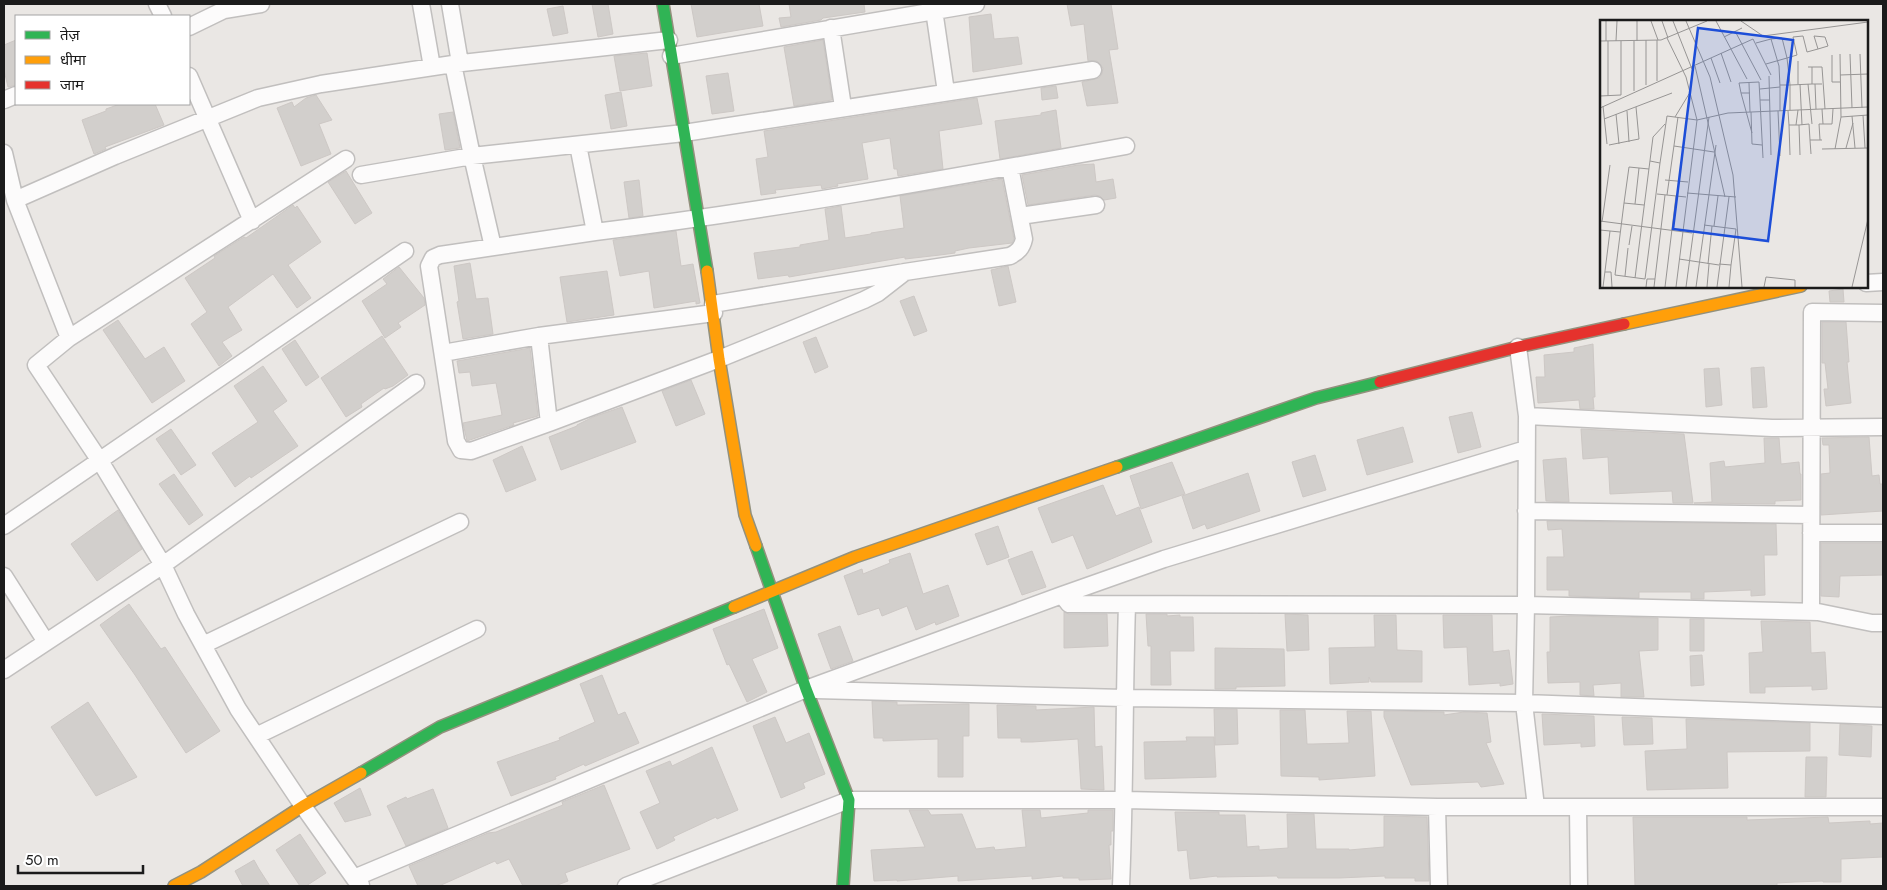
<svg xmlns="http://www.w3.org/2000/svg" width="1887" height="890" viewBox="0 0 1887 890" font-family="Jost,'Noto Sans Devanagari',sans-serif">
	<style>
		.building { fill: #d2cfcc; stroke: #cdc8c5 }
		.lines { fill: none; stroke-linecap: round; stroke-linejoin: round }
		.street-casing { stroke: #c1bfbe; stroke-width: 19 }
		.fast-casing { stroke: #93917d; stroke-width: 14 }
		.slow-casing { stroke: #93917d; stroke-width: 14 }
		.jam-casing { stroke: #93917d; stroke-width: 14 }
		.street { stroke: #fcfbfb; stroke-width: 16 }
		.fast { stroke: #30b455; stroke-width: 11 }
		.slow { stroke: #ff9f0a; stroke-width: 11 }
		.jam { stroke: #e5322d; stroke-width: 11 }
		.inset-road { fill: none; stroke: #979594; stroke-width: 1 }
		.view { fill: #1d4ed8; fill-opacity: 0.15; stroke: #1d4ed8; stroke-width: 2.5 }
		.inset-edge { fill: none; stroke: #1b1b1b; stroke-width: 2.5 }
	</style>
	<rect width="100%" height="100%" fill="#eae7e4"/>
	<path class="building" d="M592,4H608L613,34L598,37Z
		M691,4H759L763,26L697,37Z
		M789,4H864L865,12L823,18L821,20L781,27L779,18L791,17Z
		M1067,4H1111L1118,49L1109,50L1118,103L1087,106L1082,82L1099,78L1102,74L1103,68L1097,61H1088L1084,24L1071,26Z
		M563,6L568,33L553,36L547,9Z
		M991,14L994,39L1018,37L1022,64L973,72L969,17Z
		M16,40V85L8,87L4,70V45Z
		M823,40L832,100L794,106L784,47Z
		M647,53L652,86L620,91L614,56Z
		M728,73L734,111L712,114L706,76Z
		M1056,86L1058,98L1042,100L1041,88Z
		M621,92L627,126L611,129L605,95Z
		M316,95L332,120L319,124L331,154L301,166L277,108L292,102L294,107L306,98Z
		M977,98L982,124L939,131L943,169L898,176L897,169H894L890,138L862,143L868,179L837,184L838,186L822,189L821,185L775,190L776,193L761,195L756,159L768,157L764,131Z
		M120,104H155L164,125L105,147L106,149L94,154L82,120L106,111V109Z
		M1056,110L1061,148L1000,159L995,121L1041,115V113Z
		M453,112L460,148L445,150L439,114Z
		M1094,164L1096,182L1113,179L1116,198L1104,200L1100,196L1095,195L1028,205L1022,175L1078,165Z
		M346,171L372,213L355,224L328,182Z
		M1002,179L1014,239L1012,243L969,248L955,251V253L940,255L905,259V257L789,277L788,275L758,279L754,253L800,247V245L829,240L825,209L841,206L845,238L871,234V233L904,228L900,196Z
		M639,180L643,216L629,218L624,182Z
		M293,205L295,208L297,206L321,242L288,265L311,298L297,308L273,274L228,307L242,330L222,342L232,356L219,366L191,324L207,312L185,278L215,258L214,256L244,237L246,238Z
		M676,231L681,266L693,264L700,303L696,304V301L654,308L649,271L620,276L613,240Z
		M470,263L476,299L488,298L493,334L463,339L457,302L459,301L454,266Z
		M1008,266L1016,302L999,306L991,270Z
		M399,267L424,298L425,305L398,323L401,327L385,338L362,301L387,284L383,279Z
		M607,271L614,315L567,322L560,277Z
		M1843,289L1844,302H1830L1829,291Z
		M914,296L927,331L914,336L900,301Z
		M118,320L145,359L164,347L185,381L152,403L103,330Z
		M1822,322H1846L1849,362H1847L1851,403L1826,406L1824,389H1828L1825,363H1822Z
		M382,336L408,375L393,386L385,389L384,388L361,404L362,407L346,417L321,378Z
		M816,337L828,367L815,373L803,342Z
		M295,340L319,377L306,386L282,349Z
		M1593,344L1595,397H1593L1594,409H1580L1579,400L1538,403L1536,377H1545L1544,355L1574,352V348Z
		M530,348L538,416L513,423L514,425L467,441L463,423L502,415L496,383L472,386L470,372L459,373L457,361Z
		M263,366L287,401L273,411L298,446L251,478L250,476L235,487L212,453L258,422L234,386Z
		M1764,367L1767,407L1753,408L1751,368Z
		M1719,368L1722,405L1706,407L1704,369Z
		M691,380L705,414L676,426L662,391Z
		M622,407L636,442L561,470L549,437L577,426V425L593,417Z
		M1472,412L1481,447L1458,453L1449,417Z
		M1403,427L1413,462L1367,475L1357,440Z
		M171,429L196,465L181,475L156,439Z
		M1581,429L1684,434L1693,503H1673L1672,491L1610,494L1608,457L1583,459Z
		M1869,437L1872,476L1879,475L1880,484H1883V511L1821,515V474L1830,473L1829,445H1823L1822,438Z
		M1764,438H1779L1781,464L1799,462L1800,474H1801V500L1775,501V504L1694,503L1712,502L1710,463L1724,461L1725,467L1765,463Z
		M522,446L536,480L506,492L493,460Z
		M1315,455L1326,490L1303,497L1292,462Z
		M1566,458L1569,502L1546,501L1543,460Z
		M1172,462L1185,494L1141,509L1130,476Z
		M1248,473L1260,511L1207,529L1205,524L1193,529L1182,496Z
		M174,474L203,515L189,525L159,484Z
		M1103,485L1116,516L1139,507L1152,542L1087,569L1073,535L1052,543L1038,508Z
		M118,510L142,549L97,581L71,544Z
		M1547,521L1776,524L1777,555H1764L1765,595L1751,596V590L1704,592V599H1691V592H1639V598L1569,596V590H1547V557H1564L1562,529L1548,530Z
		M998,526L1009,557L987,565L975,534Z
		M1821,543H1883V575L1840,576L1839,597L1821,596Z
		M1032,551L1046,587L1022,595L1008,560Z
		M910,553L923,594L948,585L959,616L936,625L935,622L916,630L907,606L882,616L879,608L858,615L844,576L862,569L863,574L890,563L889,560Z
		M129,604L161,649L165,647L220,731L186,753L135,675L100,625Z
		M764,609L778,648L752,659L767,692L747,702L729,664L727,665L713,629Z
		M1064,612L1069,614H1107L1108,646L1064,648Z
		M1146,614H1167V616L1180,615V617H1193L1194,651H1170L1171,685H1151V646H1148Z
		M1285,614L1308,615L1309,650L1287,651Z
		M1374,615H1396L1397,650L1422,651V682H1371L1369,677V682L1330,684L1329,648L1375,647Z
		M1443,615H1492L1493,652L1509,650L1513,684L1500,686V683L1469,685L1467,647L1444,648Z
		M1570,616L1658,618V650L1639,651L1644,697H1621V683L1593,685L1594,696L1580,695V682L1548,683L1547,652H1550V617Z
		M1690,619H1704V651H1690Z
		M1761,621L1810,622L1811,653L1825,652L1827,689L1812,690V686L1765,687V693H1750L1749,653L1763,652Z
		M840,626L853,661L831,669L818,634Z
		M1215,648L1284,649L1285,686L1236,687V689H1215Z
		M1702,655L1704,685L1691,686L1690,656Z
		M602,675L618,715L625,712L639,743L585,766L584,764L555,777L556,779L511,796L497,762L560,740L559,738L595,722L580,684Z
		M872,701L897,702V705L969,704V736H963V777H938V739L883,741V738H874Z
		M88,702L137,777L96,796L51,727Z
		M997,705L1036,706V710L1094,707L1095,747L1102,746L1104,790L1081,789L1078,739L1032,742H1021V738H998Z
		M1214,709H1237L1238,744L1215,745Z
		M1280,710H1305L1307,744H1313L1349,743L1347,711H1371L1375,776L1319,780V777L1281,776Z
		M1384,711L1444,712V715L1464,712L1487,713L1491,742L1486,743L1504,784L1481,787L1478,782L1411,785L1384,717Z
		M1542,714L1594,716L1595,746L1581,747V743L1544,745Z
		M775,717L786,743L809,733L825,774L803,783L805,788L781,798L753,726Z
		M1622,717L1652,718L1653,744L1624,745Z
		M1686,719L1810,723V751L1727,752L1728,788L1647,790L1645,751L1687,749Z
		M1840,724L1872,726L1871,757L1839,755Z
		M1186,737H1214L1216,777L1145,779L1144,742L1187,741Z
		M712,747L738,810L717,819L716,817L673,837L675,840L657,849L640,812L660,803L646,771L670,761L672,766Z
		M1806,757H1827L1826,797H1805Z
		M604,785L630,849L565,873L568,881L555,886H523L509,859L497,864L495,861L439,886H418L409,866L488,833L496,832L563,805L562,802Z
		M360,788L371,815L345,822L334,803Z
		M433,789L448,828L406,846L387,806L406,797L407,799Z
		M909,810H928L931,815L962,814L976,849L994,847L995,850L1026,847L1022,810H1040L1041,818L1088,813V810H1113V831H1111V845H1109L1111,879L1079,880V878H1063V876L1032,879V876L958,881V876L897,881V880L874,881L871,850L925,847Z
		M1175,812H1219V815H1245L1247,847L1259,846V850L1288,848L1287,814H1314L1316,849H1349V850L1384,847V816L1427,817L1429,881H1415V878H1385V876L1339,878H1278L1277,876L1217,877V876L1190,879L1187,850L1178,851Z
		M1633,817H1747V820L1828,817L1829,823L1870,821V824L1883,823V857L1841,859V882H1823V881L1795,882L1777,883V886H1635Z
		M300,834L326,873L306,886H300L276,850Z
		M254,860L259,869L270,886H243L235,871Z"/>
	<g class="lines">
		<g class="street-casing">
			<path id="street" d="M157,4L163,16
				M421,4L432,67
				M450,4L460,63
				M934,10L946,92
				M189,27L224,10L261,4
				M831,28L843,107
				M671,56L976,4
				M453,64L669,40
				M189,76L252,221
				M4,100L16,95
				M578,145L595,232C773,210 950,178 1126,146
				M4,153L15,200
				M346,159L69,338L36,365L100,461L163,565L186,614L238,709L303,806L354,878L361,885
				M361,175L472,156L684,133L1093,70
				M1020,216L1096,205
				M1866,283L1883,282
				M713,304L905,272L1010,256C1018,252 1022,248 1024,239L1010,167
				M539,336L549,423L719,359L864,300L878,293L905,272
				M69,338L15,200L115,156L258,98L321,84L453,64L472,156L493,247
				M1518,347L1527,416L1526,605L1524,703L1536,807
				M443,353L539,336L714,313
				M1527,416L1772,428L1883,427
				M549,423L471,451L461,450L456,441L429,266L433,258L440,255L595,232
				M1526,511L1811,515
				M4,526L405,251
				M1811,533H1883
				M4,576L46,642
				M1062,595L1069,604L1526,605L1818,612L1872,623H1883
				M1811,612L1812,312L1883,313
				M203,645L460,522
				M4,670L163,565L416,383
				M816,690L1124,698L1524,703L1883,716
				M256,736L477,629
				M1437,807L1439,886
				M1578,808L1579,886
				M354,878L806,689L1062,595L1164,559L1526,449
				M626,886L849,800H1125L1437,807H1883
				M1121,886C1125,793 1124,699 1127,605"/>
		</g>
		<g class="fast-casing">
			<path id="fast" d="M663,4L707,271
				M1117,467L1316,398L1380,382
				M756,546L806,689L849,800L843,886
				M361,773L440,727L734,607"/>
		</g>
		<g class="slow-casing">
			<path id="slow" d="M707,271L719,359L745,515L756,546
				M1624,324L1801,286
				M734,607L855,557L1117,467
				M174,886L201,872L303,806L361,773"/>
		</g>
		<g class="jam-casing">
			<path id="jam" d="M1380,382L1518,347L1624,324"/>
		</g>
		<use href="#street" class="street"/>
		<use href="#fast" class="fast"/>
		<use href="#slow" class="slow"/>
		<use href="#jam" class="jam"/>
	</g>
	<g transform="translate(1600 20)">
		<rect width="268" height="268" fill="#eae7e4"/>
		<path class="inset-road" d="M6,1V21M37,1V21M51,1L58,20M62,1L68,18M73,1L92,49M86,1L110,57L133,155L142,267M116,1L147,59M141,1L163,16L268,2M135,11L161,60M124,17L142,8M67,18L86,57L97,100L76,267M171,19L182,18L187,38L197,35L193,17L203,16L207,32L218,29L214,16L225,17L228,26L218,29M46,20V65M57,20V61M0,21L61,20L107,1M8,21V76M16,21L17,1M34,21V71M156,23L171,19L179,46L180,67L160,69M121,33L131,62M250,34L252,88M260,34L262,88M232,35V62H240M111,38L120,63M198,41V64M166,44L187,38L190,65H180M95,46L125,177M208,47H222L225,89M212,47V64H222M240,55L268,54M169,56L171,135M149,63L150,92M200,64L202,105M208,64L212,104M215,64L216,89M141,73L139,63L159,62L160,80M150,73H141L152,113M0,76L21,75V21M3,86L7,124M0,88L153,19L171,55M222,89L223,104H232L233,89M190,90V65L212,64M27,91L29,122M178,91L180,136M180,91V67M188,91L189,105H199M151,92L152,124L162,125M16,94L19,124M263,95L265,128M252,96L255,128M75,97L89,74M241,97L268,95M4,99L72,73M189,105L190,135M196,105L198,90M220,120L219,104H223M9,125L39,119L36,87M74,126L114,132M246,128L253,103M222,129L268,128M235,129L241,97L240,34M211,134L210,120H222M200,135L199,105L209,104L210,120M163,138L160,80H170M50,141L60,143L67,96L97,100L128,93L268,87M65,160L88,162M79,162L87,98M87,173L136,177M57,174L86,177M67,175L78,97M24,183L29,147L49,149M35,184L39,148M44,185L24,183L15,255L45,259L60,143M0,201L92,213M2,202L10,145M104,205L136,209L131,245L119,244M114,206L118,176M0,210L20,212M29,225L32,206M79,239L119,245M108,244L112,206M5,252H11L12,267M25,256L28,228M35,258L53,117L65,104M3,267L10,211M46,267L47,259H55M54,267L65,175M65,267L76,176M86,267L109,97M96,267L116,125M107,267L109,244M117,267L129,177M129,267L131,245M164,267L166,257L195,260V267M252,267L268,199"/>
		<path class="view" d="M98,8L193,20L168,221L73,209Z"/>
		<rect width="268" height="268" class="inset-edge"/>
	</g>
	<rect width="1887" height="890" fill="none" stroke="#1b1b1b" stroke-width="10"/>
	<rect x="15" y="15" width="175" height="90" fill="#ffffff" stroke="#a4a4a4"/>
	<rect x="25" y="31" width="25" height="8" fill="#30b455" stroke="#a4a4a4"/>
	<text x="60" y="40" font-size="15" fill="#1b1b1b">तेज़</text>
	<rect x="25" y="56" width="25" height="8" fill="#ff9f0a" stroke="#a4a4a4"/>
	<text x="60" y="65" font-size="15" fill="#1b1b1b">धीमा</text>
	<rect x="25" y="81" width="25" height="8" fill="#e5322d" stroke="#a4a4a4"/>
	<text x="60" y="90" font-size="15" fill="#1b1b1b">जाम</text>
	<path d="M18 865v8h125v-8" fill="none" stroke="#1b1b1b" stroke-width="2.5"/>
	<text x="25" y="865" font-size="15" fill="#1b1b1b" stroke="#ffffff" stroke-width="4" paint-order="stroke">50 m</text>
</svg>
